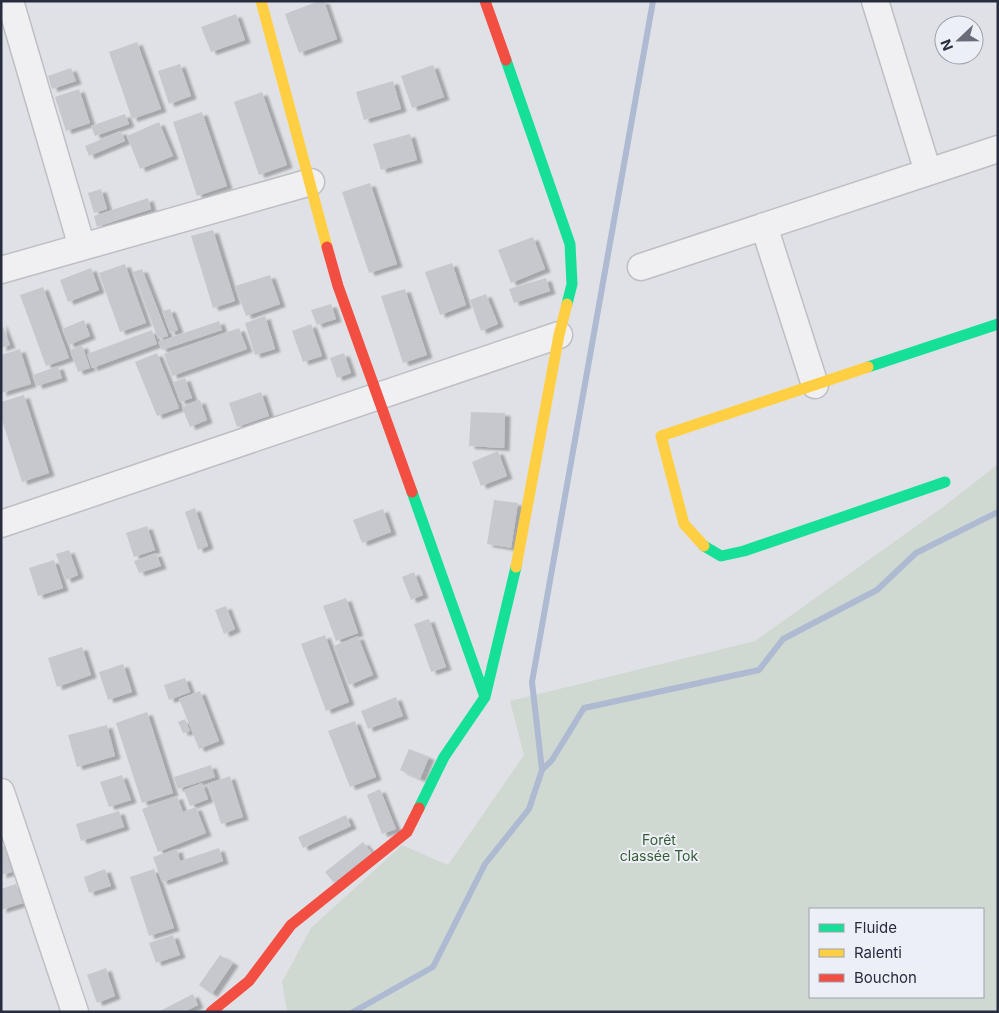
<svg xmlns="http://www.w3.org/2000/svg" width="999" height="1013" viewBox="0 0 999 1013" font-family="Inter,sans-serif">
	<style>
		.green { fill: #cfd9d1; fill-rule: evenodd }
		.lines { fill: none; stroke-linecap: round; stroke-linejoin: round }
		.stream { stroke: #aeb9d2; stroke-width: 6 }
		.building { fill: #c6c8cd; filter: url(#shadow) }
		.street-casing { stroke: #bebfc4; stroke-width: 29 }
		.street { stroke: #f0f0f2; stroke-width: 26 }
		.fast { stroke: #16e098; stroke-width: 11 }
		.slow { stroke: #ffcf43; stroke-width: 11 }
		.jam { stroke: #f24e42; stroke-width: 11 }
		.labels { text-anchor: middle; stroke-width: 4; stroke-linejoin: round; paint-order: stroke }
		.park-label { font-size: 14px; fill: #355b34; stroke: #edeff6 }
	</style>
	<defs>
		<filter id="shadow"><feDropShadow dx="5.5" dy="3" stdDeviation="1" flood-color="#0004"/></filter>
	</defs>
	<rect width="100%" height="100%" fill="#e0e1e6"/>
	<path class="green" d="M998,464V1012H287L282,982L311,928L402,845L448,865L524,755L510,701L755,641L943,507ZM810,909H983V997H810Z"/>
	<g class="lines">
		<path class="stream" d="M542,770L532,682L653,1
			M353,1012L433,967L485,864L529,809L542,770L552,760L584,708L759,670L783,639L877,590L916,553L998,512"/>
	</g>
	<path class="building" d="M319,1H324L337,39L299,53L285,14Z
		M236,14L245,40L211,52L201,27Z
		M137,42L161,109L132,119L109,52Z
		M180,64L191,96L169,104L158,71Z
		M433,65L444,97L412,108L401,76Z
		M71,68L76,81L52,89L48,76Z
		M393,81L401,109L364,120L356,92Z
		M79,89L90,123L66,131L55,97Z
		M262,92L287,165L259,175L234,102Z
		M202,112L227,186L197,196L173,122Z
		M125,114L129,124L95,136L91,126Z
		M159,122L173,156L140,169L127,136Z
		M121,131L125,141L89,156L85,146Z
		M410,134L417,160L381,170L373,144Z
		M370,183L397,264L369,273L342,192Z
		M101,189L107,209L94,213L88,193Z
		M148,198L151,209L97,227L94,216Z
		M213,230L235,301L213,308L191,236Z
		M533,237L545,269L511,283L498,250Z
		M452,263L466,305L440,315L425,272Z
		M125,264L146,323L120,332L99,273Z
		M91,268L99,290L68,302L60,280Z
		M142,269L168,336L158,339L133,272Z
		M270,275L280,304L246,316L235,286Z
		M546,278L550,291L514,303L509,289Z
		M43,287L69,358L46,366L20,295Z
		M405,289L427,355L403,363L381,296Z
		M486,294L498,324L481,331L470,300Z
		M331,304L336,319L317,325L311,310Z
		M170,309L178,330L170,333L162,311Z
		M265,316L275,349L255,355L245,323Z
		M84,320L90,336L69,345L62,329Z
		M219,321L222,330L162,350L158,342Z
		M1,322L10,345L1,348Z
		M311,324L322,356L303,362L292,331Z
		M239,328L247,349L172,376L164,354Z
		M152,330L157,344L92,368L87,354Z
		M82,345L90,368L78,372L70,350Z
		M20,349L31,384L1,393V355Z
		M157,353L179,408L157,416L135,362Z
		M344,353L351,373L337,378L330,358Z
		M58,366L62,378L37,386L33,375Z
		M185,378L192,398L180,402L173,382Z
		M261,392L269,416L237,427L229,403Z
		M24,395L49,473L22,482L1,417V402Z
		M200,400L207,420L190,427L182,407Z
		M471,412L505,413L504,448L469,446Z
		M498,451L507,476L481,486L472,462Z
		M494,500L518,503L511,548L487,544Z
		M195,508L208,546L198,550L185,512Z
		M383,509L391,532L362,543L353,520Z
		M147,526L155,550L134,557L126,533Z
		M69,550L78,575L66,580L56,554Z
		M156,553L161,566L139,573L134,561Z
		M54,560L63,588L38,596L29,568Z
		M414,572L423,595L411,600L402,577Z
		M346,598L358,633L336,641L323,606Z
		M226,606L235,629L224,634L215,610Z
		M429,619L446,667L431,672L414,624Z
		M325,635L349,702L326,711L301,644Z
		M358,636L373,675L349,685L334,646Z
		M82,647L91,675L57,687L48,658Z
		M123,664L132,692L108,700L99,672Z
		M185,678L190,692L169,700L164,685Z
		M200,691L219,741L199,749L179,699Z
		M396,697L403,716L368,729L361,711Z
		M147,712L173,793L142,803L116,723Z
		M185,719L190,731L183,733L178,722Z
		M355,721L376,777L350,787L328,731Z
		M107,725L115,756L77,767L68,735Z
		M409,749L429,757L420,779L400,770Z
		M211,765L215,777L178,789L174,777Z
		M122,775L131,800L109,807L100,782Z
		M230,776L243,817L221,824L208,784Z
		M202,783L208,799L190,806L184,790Z
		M380,789L396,829L382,834L367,795Z
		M177,796L183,812L196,807L206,833L158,852L142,809Z
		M119,811L124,827L81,841L76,824Z
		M346,815L351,826L303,848L298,837Z
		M363,842L372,853L334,883L325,872Z
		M4,846L12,872L1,875V847Z
		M219,848L223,861L162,882L153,857L177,849L180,861Z
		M105,869L111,886L89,893L84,877Z
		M154,869L174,928L149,936L130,877Z
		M16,884L23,903L1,910V889Z
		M173,935L180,955L156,963L149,943Z
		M220,955L233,963L212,994L199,985Z
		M106,968L115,996L97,1003L87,975Z
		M193,994L198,1005L184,1012H158Z"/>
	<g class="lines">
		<g class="street-casing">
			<path id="street" d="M10,1L82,247
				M875,1L928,172
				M764,226L815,385
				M641,267L998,149
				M1,270L311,182
				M1,524L559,335
				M1,792L75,1012"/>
		</g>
		<use href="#street" class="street"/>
		<path class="fast" d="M506,60L570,244L572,284L567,304
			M868,367L998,324
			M412,492L485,697
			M704,546L721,556L744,551L945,482
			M419,808L444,757L485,697L516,567"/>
		<path class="slow" d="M261,1L327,247
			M704,546L684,524L661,436L868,367
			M516,567L559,335L567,304"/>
		<path class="jam" d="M485,1L506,60
			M327,247L338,286L412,492
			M211,1012L249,981L291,925L407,832L419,808"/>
	</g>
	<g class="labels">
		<g class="park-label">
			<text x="659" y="845">Forêt<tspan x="659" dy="16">classée Tok</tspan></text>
		</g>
	</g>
	<rect width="999" height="1013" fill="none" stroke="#272c3f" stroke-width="5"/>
	<rect x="809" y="908" width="175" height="90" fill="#edeff6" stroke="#9ea1ad"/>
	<rect x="819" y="924" width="25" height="8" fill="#16e098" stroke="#9ea1ad"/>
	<text x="854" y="933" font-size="15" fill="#272c3f">Fluide</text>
	<rect x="819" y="949" width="25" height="8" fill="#ffcf43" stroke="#9ea1ad"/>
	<text x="854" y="958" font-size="15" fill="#272c3f">Ralenti</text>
	<rect x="819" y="974" width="25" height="8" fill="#f24e42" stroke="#9ea1ad"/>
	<text x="854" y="983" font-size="15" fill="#272c3f">Bouchon</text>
	<g transform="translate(959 40) rotate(248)"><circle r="24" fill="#edeff6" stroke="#9ea1ad"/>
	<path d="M0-4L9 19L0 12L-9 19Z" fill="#686b79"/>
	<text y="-8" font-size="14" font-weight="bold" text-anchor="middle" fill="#272c3f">N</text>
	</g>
</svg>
